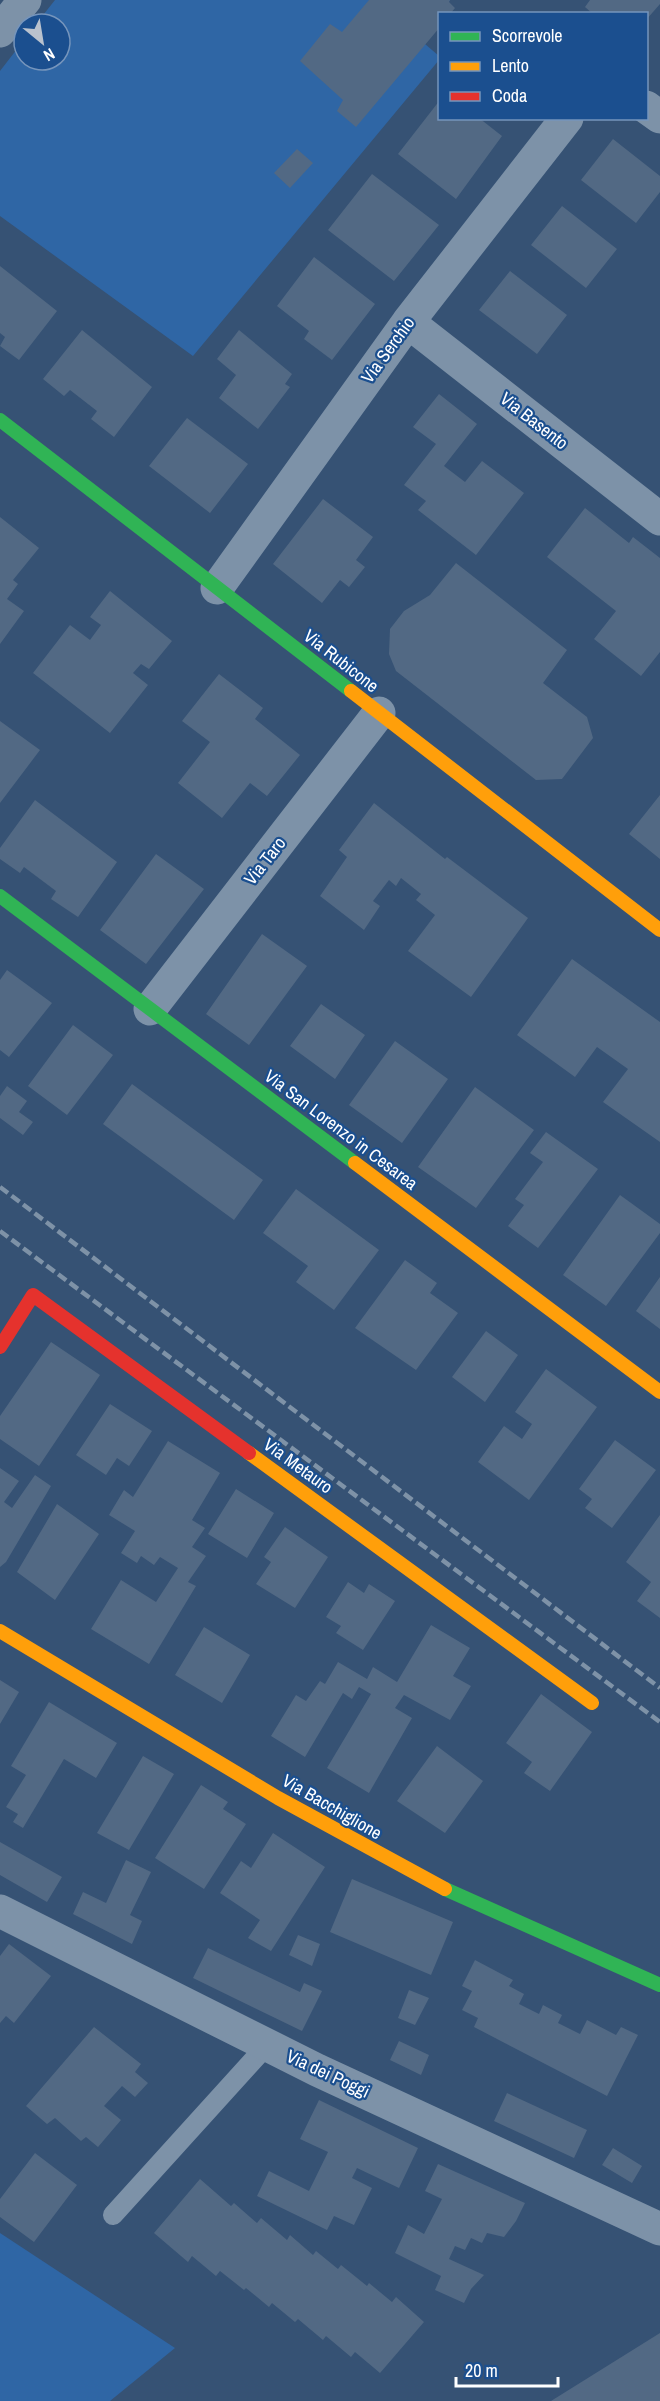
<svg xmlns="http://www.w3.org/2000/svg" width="660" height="2401" viewBox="0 0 660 2401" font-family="'Archivo Narrow',sans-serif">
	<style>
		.green { fill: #2f66a5 }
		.building { fill: #526984 }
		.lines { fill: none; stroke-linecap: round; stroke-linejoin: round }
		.lane { stroke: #7d92a8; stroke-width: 20 }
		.street { stroke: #7d92a8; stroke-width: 33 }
		.fast { stroke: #30b455; stroke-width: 14 }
		.slow { stroke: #ff9f0a; stroke-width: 14 }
		.jam { stroke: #e5322d; stroke-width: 14 }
		.rail { stroke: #7e92a7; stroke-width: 4.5; stroke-dasharray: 10 4.5; stroke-linecap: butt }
		.labels { text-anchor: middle; stroke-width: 4.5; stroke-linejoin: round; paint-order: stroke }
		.street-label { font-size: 18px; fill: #fff; stroke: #1b4f8f }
	</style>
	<rect width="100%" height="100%" fill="#365274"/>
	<path class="green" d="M55,0H450L440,14L425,44L439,56V60L193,356L0,216V71L24,40V60H60V24H36Z
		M0,2233L175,2348L110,2401H0Z"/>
	<path class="building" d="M369,0H450L449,2L455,8L450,14H440V27L356,127L337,111L343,100L300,61L330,24L342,32Z
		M590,0H660V4L646,20V14H593L585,7Z
		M440,100V118H479L502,136L456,199L398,154Z
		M613,139L660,176V192L636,223L581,180Z
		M297,149L313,163L290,188L274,173Z
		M372,174L439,225L394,281L328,230Z
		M562,206L617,249L586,288L531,245Z
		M314,257L375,304L332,360L304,339L309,331L277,306Z
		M0,266L57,311L19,360L0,346L5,337L0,333Z
		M510,271L567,315L537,354L479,310Z
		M82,330L152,387L114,437L91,419L97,411L70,390L64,396L43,379Z
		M239,330L292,374L285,384L290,387L258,429L219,398L236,375L217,359Z
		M439,394L477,424L444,466L465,482L482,461L524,493L476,555L418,510L426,501L404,485L436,444L413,427Z
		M187,418L248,464L210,513L149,466Z
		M323,499L373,537L356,560L365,567L349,587L340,580L322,603L273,564Z
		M585,508L629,543L633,537L660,558V652L641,676L594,639L616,611L547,557Z
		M0,517L39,548L13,580L18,584L7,599L24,611L0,644Z
		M456,563L567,650L543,683L587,717L593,738L562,779L536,780L396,671L389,654L390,629L404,611L430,595Z
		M110,591L172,641L149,669L141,664L133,673L148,685L110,733L33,673L70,625L90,640L101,625L90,617Z
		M219,674L263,708L255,719L300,755L267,796L250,783L222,818L178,783L210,742L182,721Z
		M0,721L40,750L0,803Z
		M660,795V859L629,834Z
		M35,800L117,862L78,917L51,899L56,891L24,867L20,873L0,859V848Z
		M374,803L445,859L447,857L528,918L471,997L408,951L435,915L416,900L421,894L401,878L396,886L389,880L373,901L380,906L364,930L320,896L347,857L339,850Z
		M156,854L204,889L146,964L100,930Z
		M262,934L307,966L249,1045L206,1014Z
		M572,959L660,1022V1142L603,1102L628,1069L597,1047L575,1077L517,1035Z
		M7,970L52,1003L9,1057L0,1050V980Z
		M321,1004L365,1035L335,1079L290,1046Z
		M73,1025L113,1055L67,1115L28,1086Z
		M395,1041L448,1079L402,1143L349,1105Z
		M132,1084L263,1180L234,1220L103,1124Z
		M7,1086L27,1101L19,1112L33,1122L23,1135L0,1118V1096Z
		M475,1087L534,1130L476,1208L418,1167Z
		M546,1132L598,1169L538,1248L508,1226L524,1205L515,1199L543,1162L530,1153Z
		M296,1189L379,1250L334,1310L296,1282L308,1266L263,1233Z
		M620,1195L660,1224V1233L606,1306L563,1275Z
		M405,1260L437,1283L430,1293L458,1313L416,1370L355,1328Z
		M660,1277V1329L636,1311Z
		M486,1331L518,1355L485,1402L452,1377Z
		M51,1342L100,1375L39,1466L0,1439V1416Z
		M546,1369L597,1407L529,1500L478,1462L504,1426L522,1439L532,1424L515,1412Z
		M110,1404L152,1431L129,1466L117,1458L106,1475L76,1455Z
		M615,1440L656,1470L612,1528L585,1508L592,1499L579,1489Z
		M168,1441L220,1473L192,1520L205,1528L192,1547L206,1556L188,1582L196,1586L149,1664L91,1629L121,1580L156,1602L178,1568L160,1557L154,1565L141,1556L137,1563L121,1553L135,1531L109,1515L124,1490L133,1497Z
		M0,1468L19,1481L4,1502L12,1508L35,1475L51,1486L6,1562L0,1567Z
		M236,1489L274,1513L247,1558L208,1534Z
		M57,1504L99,1534L55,1600L17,1572Z
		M660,1515V1618L637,1601L651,1582L626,1562Z
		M285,1527L328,1557L295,1608L256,1584L271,1562L264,1557Z
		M348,1582L364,1593L369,1584L395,1601L363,1650L336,1633L341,1626L326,1617Z
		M431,1625L470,1648L453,1676L471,1686L450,1720L404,1695L395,1708L412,1718L369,1793L327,1768L371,1694L359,1687L352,1699L343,1693L305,1757L271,1736L296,1695L306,1701L320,1681L325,1684L338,1662L367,1679L373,1667L397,1682Z
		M204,1627L250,1655L222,1703L175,1675Z
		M0,1680L19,1692L0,1724Z
		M541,1694L592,1732L550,1791L524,1773L532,1762L506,1743Z
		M49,1702L117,1743L96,1778L64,1759L23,1828L13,1822L18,1814L6,1807L26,1775L11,1766Z
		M437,1746L483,1781L445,1833L397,1801Z
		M143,1756L174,1774L129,1850L97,1833Z
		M201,1785L228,1802L223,1809L246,1824L204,1889L155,1858Z
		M273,1833L325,1867L271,1951L248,1938L260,1920L220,1893L241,1861L251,1868Z
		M0,1842L62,1877L47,1902L0,1875Z
		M126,1860L151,1872L130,1915L142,1921L132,1944L73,1914L83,1892L106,1903Z
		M352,1879L453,1922L431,1975L330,1932Z
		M298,1935L320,1944L312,1966L289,1955Z
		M9,1944L51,1976L14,2023L6,2016L0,2023V1956Z
		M208,1948L300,1992L304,1983L322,1991L302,2031L193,1978Z
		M475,1960L513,1980L509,1986L524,1994L519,2004L539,2014L543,2005L562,2015L558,2023L580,2034L587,2020L616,2035L621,2027L638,2035L607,2096L474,2027L478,2018L462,2010L472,1991L462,1986Z
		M409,1990L429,1998L415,2025L398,2018Z
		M94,2027L141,2064L135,2072L148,2083L135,2097L122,2086L104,2106L121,2120L98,2147L86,2137L81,2141L55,2118L47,2124L26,2106Z
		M399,2041L429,2055L421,2075L390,2060Z
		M507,2093L587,2130L574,2158L494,2121Z
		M319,2100L418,2148L399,2188L357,2168L352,2178L372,2188L354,2225L334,2216L327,2230L257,2196L269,2171L309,2191L328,2152L300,2139Z
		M613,2148L642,2166L632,2183L602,2165Z
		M35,2153L77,2185L34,2242L0,2217V2199Z
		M438,2164L525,2203L516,2221L504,2237L487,2233L482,2243L471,2238L465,2250L455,2246L449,2259L484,2275L471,2289L464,2303L435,2290L441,2276L395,2253L408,2225L424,2234L442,2199L425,2191Z
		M200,2179L231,2206L234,2203L257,2223L261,2218L287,2240L290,2235L313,2255L316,2251L338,2269L341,2265L367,2286L369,2283L392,2302L396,2297L424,2322L380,2373L355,2352L351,2357L326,2336L323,2340L298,2319L295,2322L272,2303L269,2307L246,2288L244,2290L220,2271L216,2276L192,2256L188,2262L154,2233Z
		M660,2333V2401H551Z"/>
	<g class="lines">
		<path class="lane" d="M113,2215L267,2045"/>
		<path class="street" d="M0,31L25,0
			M646,107L660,117
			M408,322L660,519
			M217,588L408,322L567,118
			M150,1009L379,713
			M0,1911L317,2070L660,2229"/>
		<path class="fast" d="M0,420L351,691
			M0,896L355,1163
			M445,1889L660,1985"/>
		<path class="slow" d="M351,691L660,930
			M355,1163L660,1392
			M249,1453L592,1703
			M0,1631L278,1798L445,1889"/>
		<path class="jam" d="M0,1347L33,1295L249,1453"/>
		<path class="rail" d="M0,1187L660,1688
			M0,1231L660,1722"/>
	</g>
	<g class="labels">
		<g class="street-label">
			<text transform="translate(388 350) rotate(-54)" y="6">Via Serchio</text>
			<text transform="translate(534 421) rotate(38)" y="6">Via Basento</text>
			<text transform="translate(341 661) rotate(38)" y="6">Via Rubicone</text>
			<text transform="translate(265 861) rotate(-52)" y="6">Via Taro</text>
			<text transform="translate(341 1130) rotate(37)" y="6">Via San Lorenzo in Cesarea</text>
			<text transform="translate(298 1466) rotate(36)" y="6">Via Metauro</text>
			<text transform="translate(332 1807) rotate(30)" y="6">Via Bacchiglione</text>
			<text transform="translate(328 2074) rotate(25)" y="6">Via dei Poggi</text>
		</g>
	</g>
	<rect x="438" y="12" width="210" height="108" fill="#1b4f8f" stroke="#7695bc" stroke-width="1.5"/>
	<rect x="450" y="32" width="30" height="9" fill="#30b455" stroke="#7695bc" stroke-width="1.5"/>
	<text x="492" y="42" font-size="18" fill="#ffffff">Scorrevole</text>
	<rect x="450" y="62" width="30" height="9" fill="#ff9f0a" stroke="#7695bc" stroke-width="1.5"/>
	<text x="492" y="72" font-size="18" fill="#ffffff">Lento</text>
	<rect x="450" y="92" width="30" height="9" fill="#e5322d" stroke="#7695bc" stroke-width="1.5"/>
	<text x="492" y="102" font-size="18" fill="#ffffff">Coda</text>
	<g transform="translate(42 42) rotate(150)"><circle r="28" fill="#1b4f8f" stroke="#7695bc" stroke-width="1.5"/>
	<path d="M0-4.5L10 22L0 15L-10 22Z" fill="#b9c2ce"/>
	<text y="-9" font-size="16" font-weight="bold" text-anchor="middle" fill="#ffffff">N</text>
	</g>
	<path d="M456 2377v9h102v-9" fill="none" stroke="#ffffff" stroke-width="3"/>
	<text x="465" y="2377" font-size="18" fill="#ffffff" stroke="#1b4f8f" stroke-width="4.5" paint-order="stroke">20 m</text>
</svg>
